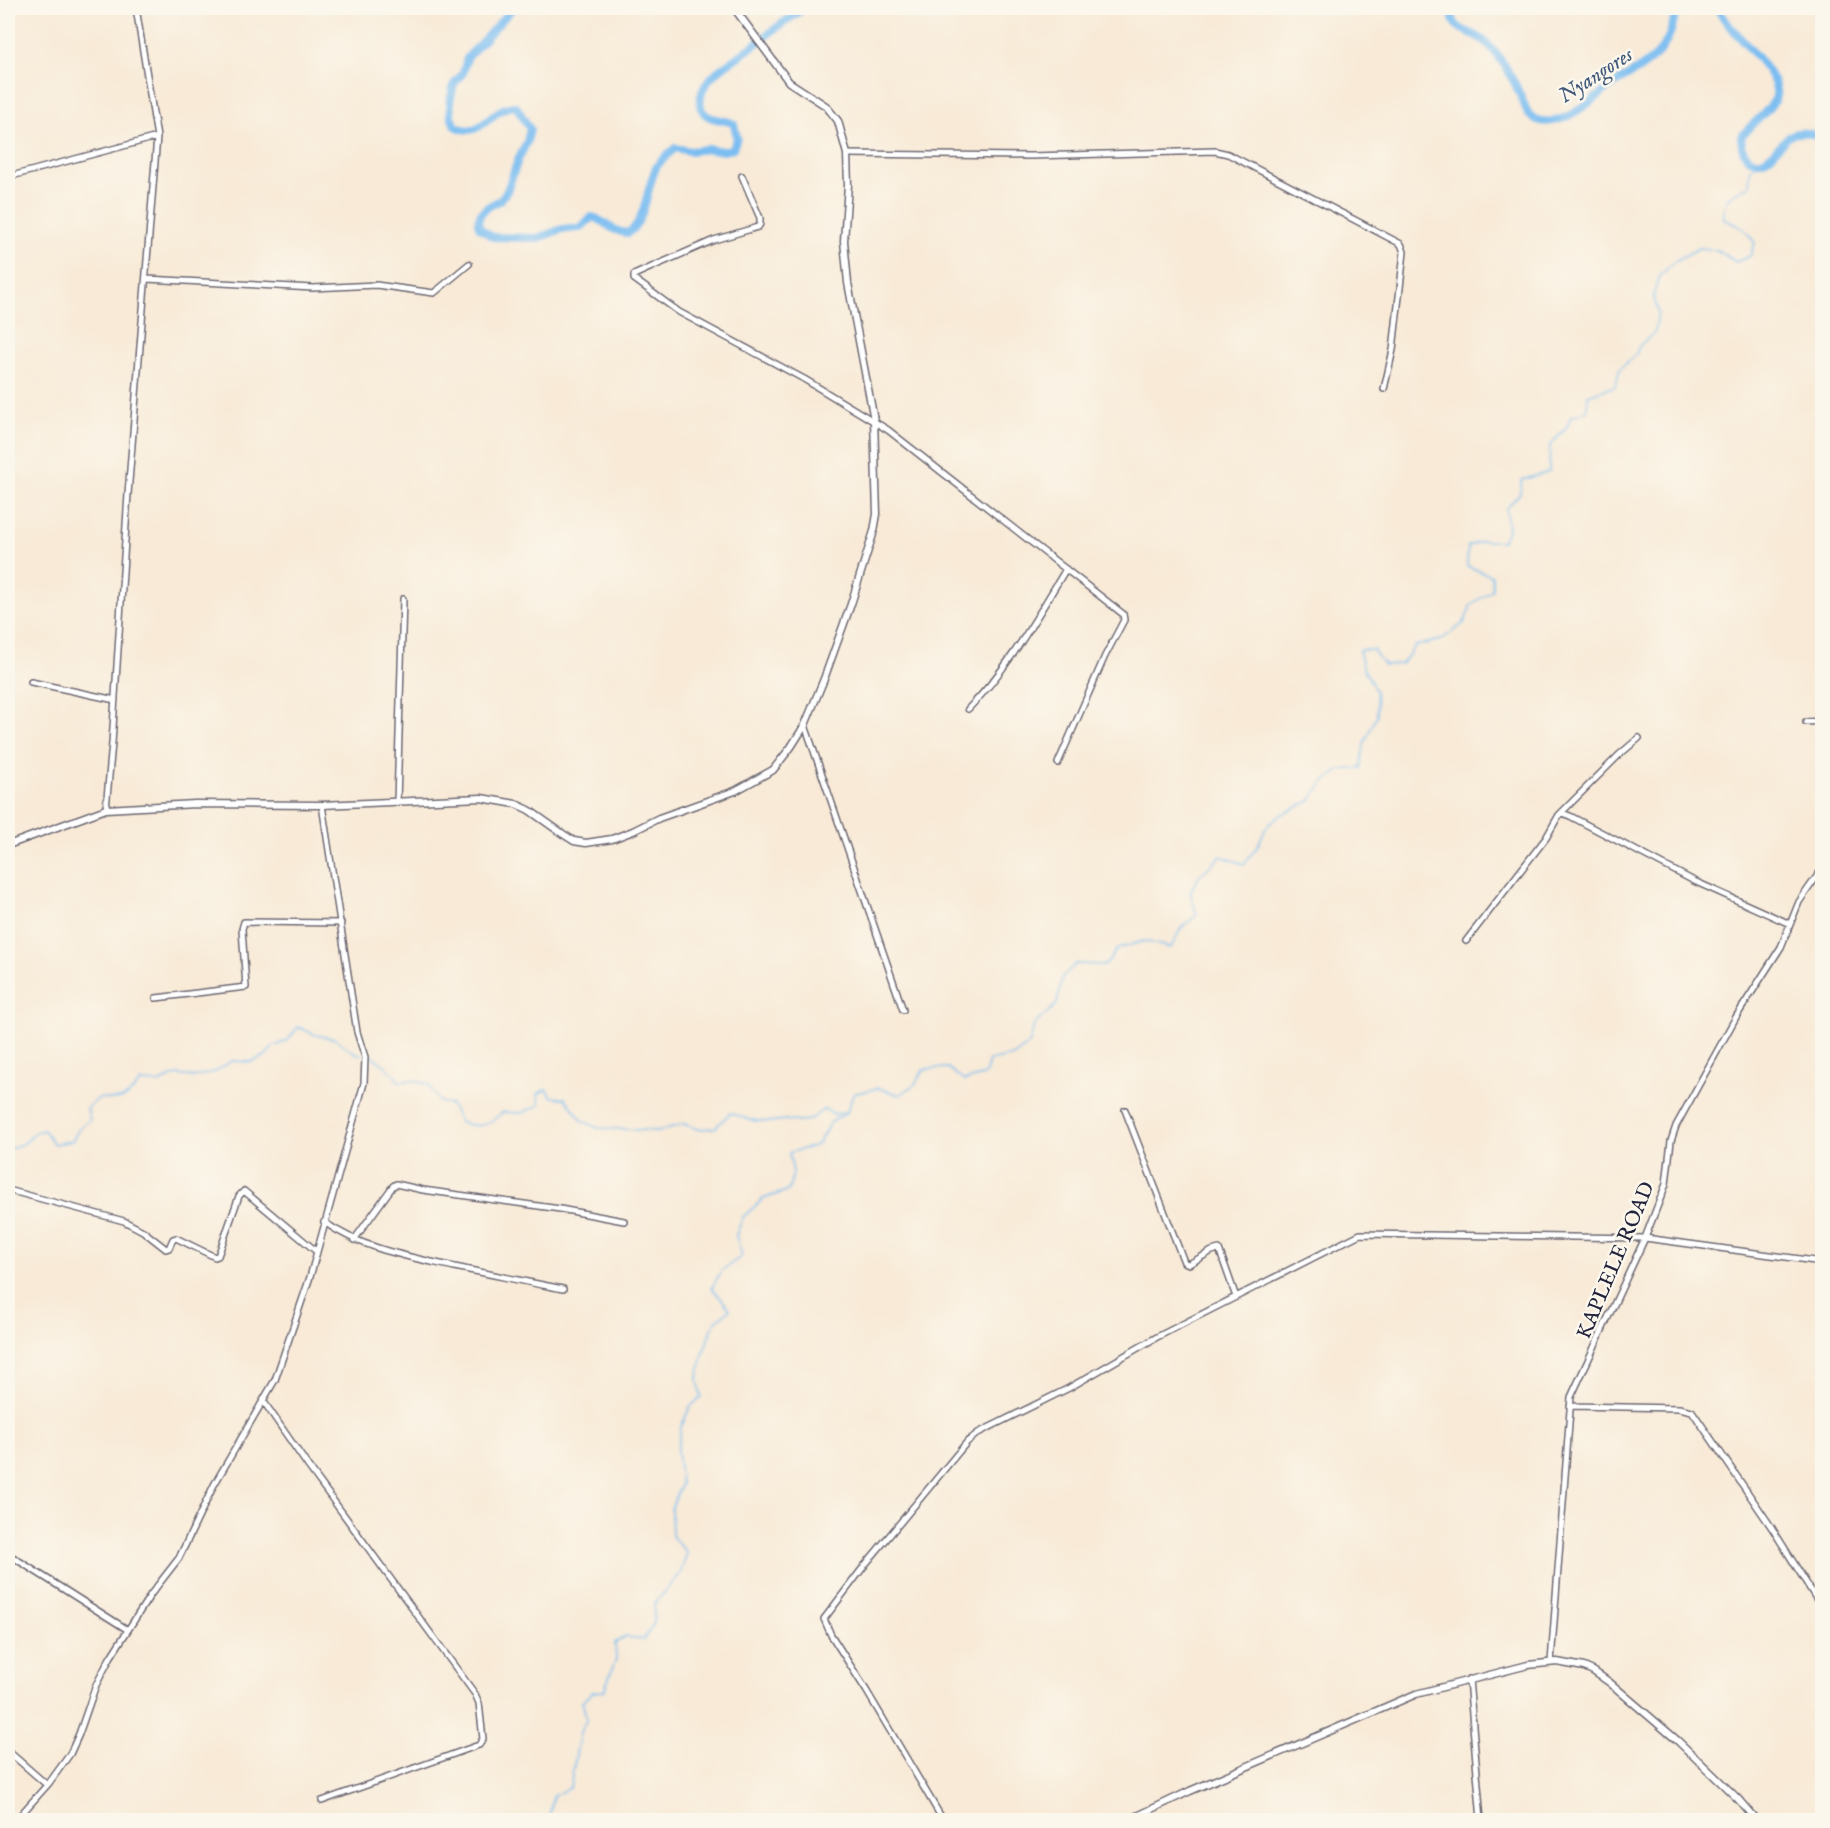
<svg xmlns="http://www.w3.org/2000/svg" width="1830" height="1828" viewBox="0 0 1830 1828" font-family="'IM FELL English',serif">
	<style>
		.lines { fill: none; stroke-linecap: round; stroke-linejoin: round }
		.stream { stroke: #7bbef1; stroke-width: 1.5 }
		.river { stroke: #7bbef1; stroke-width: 8 }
		.minor-casing { stroke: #6d6872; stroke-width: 8 }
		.tertiary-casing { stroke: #6d6872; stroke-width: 9 }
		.minor { stroke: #fff; stroke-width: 5 }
		.tertiary { stroke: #fff; stroke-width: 6 }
		.labels { text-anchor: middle; stroke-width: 5; stroke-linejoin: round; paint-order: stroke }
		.street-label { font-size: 21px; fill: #22223b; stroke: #fbf7ec }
		.water-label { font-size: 22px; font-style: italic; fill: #41597b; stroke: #fbf7ec }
	</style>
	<rect width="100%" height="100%" fill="#fbf7ec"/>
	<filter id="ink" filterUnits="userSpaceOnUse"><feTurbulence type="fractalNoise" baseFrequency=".0167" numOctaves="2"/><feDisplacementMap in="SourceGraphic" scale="12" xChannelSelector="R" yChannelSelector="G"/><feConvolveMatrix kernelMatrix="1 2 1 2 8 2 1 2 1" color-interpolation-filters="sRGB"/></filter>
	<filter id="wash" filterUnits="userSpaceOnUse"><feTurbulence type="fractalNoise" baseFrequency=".008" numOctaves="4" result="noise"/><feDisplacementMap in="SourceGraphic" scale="24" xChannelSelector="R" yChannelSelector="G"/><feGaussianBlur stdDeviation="1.35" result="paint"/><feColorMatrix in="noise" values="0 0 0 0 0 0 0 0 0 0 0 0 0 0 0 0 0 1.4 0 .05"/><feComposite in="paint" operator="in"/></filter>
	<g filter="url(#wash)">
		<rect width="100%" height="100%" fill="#f8ead7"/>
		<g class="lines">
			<path class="stream" d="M366,1055C381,1058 390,1071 400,1082L411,1080L428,1084L440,1102L451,1105L460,1122C480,1129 487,1126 503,1112L522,1113L540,1105L538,1094L546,1089L552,1097L565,1098L583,1121L598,1128L658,1131L684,1124L698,1129L715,1128L730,1113L750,1120L769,1122L785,1120L800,1122L811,1119L824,1109L834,1114L846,1112
				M8,1150L26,1142L35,1132L44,1130L54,1144L72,1141L80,1127L90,1120L87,1108L99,1098C121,1102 127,1100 140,1082L158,1083L177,1075L193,1077L215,1072L231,1061L251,1062L265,1056L273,1047L288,1040L298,1027L316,1035L336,1039L355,1053L361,1054
				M531,1820L549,1818L553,1796L570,1788L580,1732L587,1719L582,1702L592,1692L604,1691L616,1659L615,1643L625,1637L644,1639L654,1623V1604L680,1574L687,1553L672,1536L671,1509L681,1484L677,1451L681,1427L690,1407L701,1397L698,1378L704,1350L715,1322L730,1309L712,1288L721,1271L742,1256L736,1235L743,1217L763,1199L789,1190L793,1172L789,1153L817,1145L830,1123L847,1112L853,1094L878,1088L900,1095L915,1084L924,1069L948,1068L964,1081L985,1075L989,1061L1013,1056L1030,1043L1034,1025L1057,1004L1062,977L1076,964L1106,965L1117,949L1144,941L1171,948L1181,928L1197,915L1190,892L1200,875L1221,856L1244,864L1257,847L1267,826L1281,815L1310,801L1323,783L1340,770L1361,768L1364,744L1377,715L1376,692L1363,667L1359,650H1373L1384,665L1402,664L1415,646L1441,640L1464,623L1471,605L1492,590V576L1467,566L1468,546L1483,541H1502L1508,530L1506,509L1520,493L1522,480L1549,472L1550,445L1567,427L1571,416L1587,411L1588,395L1615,386L1620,369L1636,354L1640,345L1655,332L1658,312L1653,295L1660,276L1675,261L1699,248L1717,250L1736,262L1750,256L1755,243L1744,229L1724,219C1722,197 1730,195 1749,186L1750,169L1759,161"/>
			<path class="river" d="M513,8L467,58L463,73L454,84L450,101L451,117L455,126C484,141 489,106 516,106L530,129L527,142L518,160L507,191L500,200L486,208L480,215L478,223L480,228L493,237L538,238L562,229L580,228L592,217C607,221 608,231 628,233C646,223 647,183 657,166C662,159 669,154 675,148L690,151L708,149L724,151L733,148L737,138L734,124C725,118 712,122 704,113C700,109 700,102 701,96C706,74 729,64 745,52C765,37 784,21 805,8
				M1453,8C1448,32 1471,29 1484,41C1505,59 1518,88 1528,114C1554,138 1592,99 1613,85C1628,75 1649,65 1661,50C1671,37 1673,23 1677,8
				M1717,8C1726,29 1786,76 1775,99C1768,114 1751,123 1741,137C1742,145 1742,153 1749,158C1768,171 1778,142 1791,135C1801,130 1813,133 1822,139"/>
		</g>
	</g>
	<g filter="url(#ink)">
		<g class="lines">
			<g class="minor-casing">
				<path id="minor" d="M847,154L1031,156L1215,151L1228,154L1401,244L1404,252L1393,350L1384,389
					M742,176L760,218V224L758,227L714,240L645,270L634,275V279L679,312L804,379L888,430L1123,614L1124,620L1105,656L1058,763
					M8,177L157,137
					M147,279L313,288L376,285L434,293L469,264
					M31,682L115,700
					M968,709C1009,668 1036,618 1066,569
					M1806,722L1822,721
					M805,725L903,1010
					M397,802L403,599
					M106,809L112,743L128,494L157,137L136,8
					M1562,813L1570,816L1694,881L1790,924
					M1466,941L1546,838L1559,815L1619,755L1639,738
					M156,998L246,987L242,929L244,922L341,923
					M1125,1110L1184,1262L1189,1264L1212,1251L1219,1249L1236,1297
					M8,1190L124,1221L143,1231L166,1249L169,1248L173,1239L176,1238L215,1257L218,1256L239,1196L244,1191L316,1251
					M324,1222C362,1249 410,1257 454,1267C490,1274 526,1282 563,1289
					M354,1240L393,1186L396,1184L423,1190L560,1209L624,1221
					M264,1402L308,1466L475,1694L479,1703L483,1739L479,1745L322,1801
					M1570,1406L1679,1408L1692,1411L1772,1528L1817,1600L1822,1606
					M8,1554L128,1630
					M1551,1662L1571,1397L1645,1238L1666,1184L1671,1141L1676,1126L1736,1017L1781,947L1799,902L1822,869
					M1469,1679L1481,1820
					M8,1751L47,1785
					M16,1820L49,1783L70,1754L79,1734L96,1685L110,1658L151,1594L179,1558L214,1485L275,1380L310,1277L364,1083L365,1057L357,1032L322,805
					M943,1820L866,1690L831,1635L824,1619L865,1565L967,1442L978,1433L1069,1388L1157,1337L1360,1234L1645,1238L1822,1262"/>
			</g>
			<g class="tertiary-casing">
				<path id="tertiary" d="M8,845L106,809L195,804L322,805L481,798L516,804L529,810L563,834L574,841L586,843L612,839L633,831L659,818L735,791L773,770L791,747L805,725L824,679L851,604L874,531L877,514L874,420L848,283L844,241L848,185L847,154L838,121L826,106L789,82L734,8
					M1129,1820L1190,1791L1416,1694L1528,1665L1557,1662L1584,1667L1593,1671L1609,1682L1678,1741L1738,1799L1756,1820"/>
			</g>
			<use href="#minor" class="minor"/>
			<use href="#tertiary" class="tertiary"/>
		</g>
	</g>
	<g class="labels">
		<g class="street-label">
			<text transform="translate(1615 1260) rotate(-67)" y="7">KAPLELE ROAD</text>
		</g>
		<g class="water-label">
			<text transform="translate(1595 74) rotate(-33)" y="8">Nyangores</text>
		</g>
	</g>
	<rect width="1830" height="1828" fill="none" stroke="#fbf7ec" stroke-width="30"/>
</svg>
